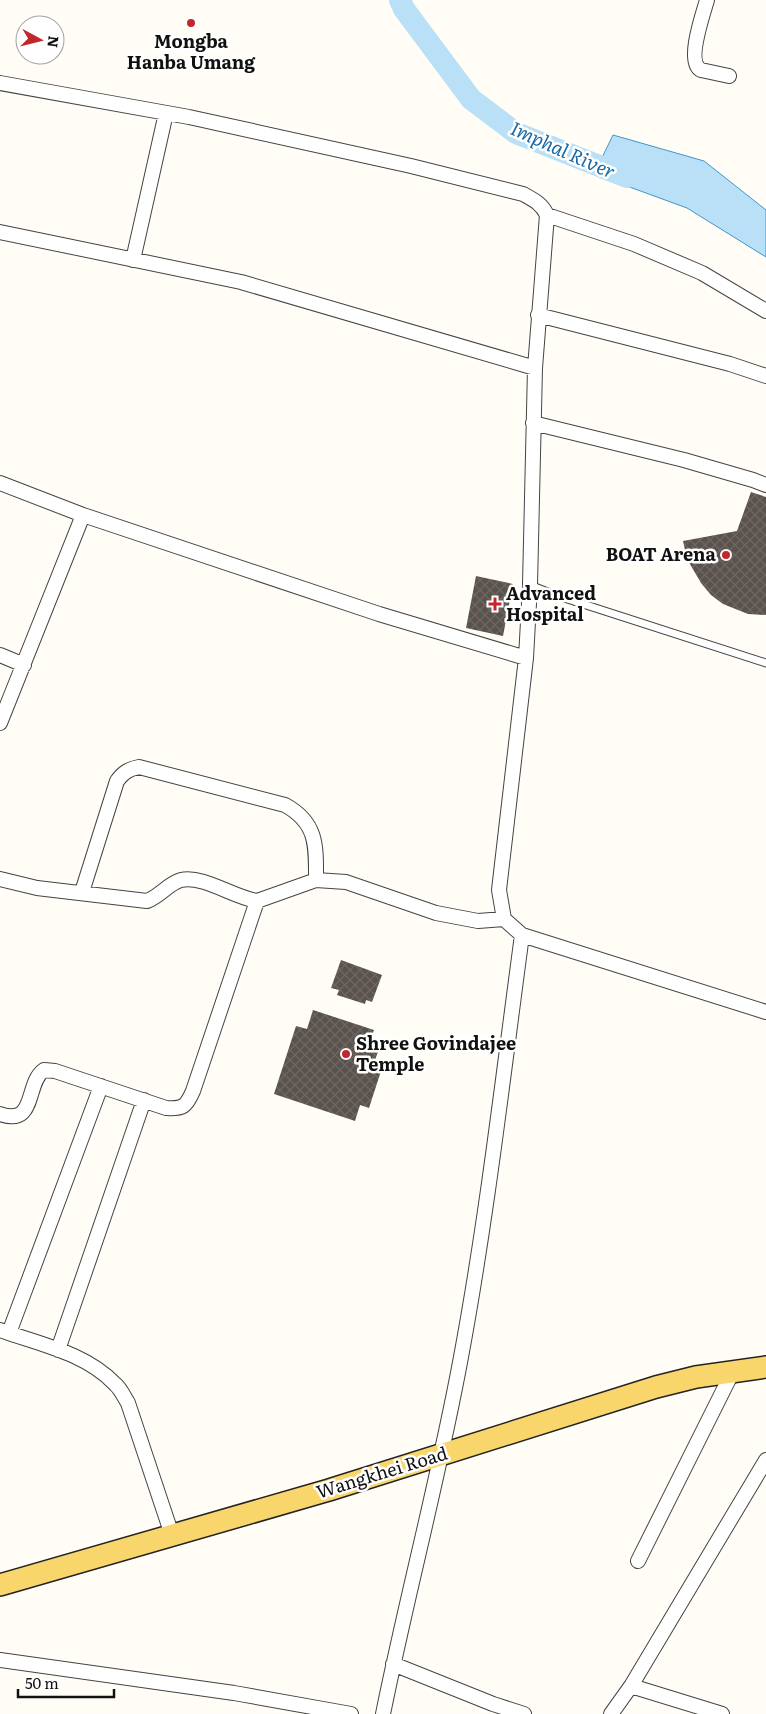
<svg xmlns="http://www.w3.org/2000/svg" width="766" height="1714" viewBox="0 0 766 1714" font-family="Literata,serif">
	<style>
		.water { fill: #b9e0f7; stroke: #3f96cf }
		.lines { fill: none; stroke-linecap: round; stroke-linejoin: round }
		.river { stroke: #b9e0f7; stroke-width: 22 }
		.building { fill: url(#building-cross-hatch) }
		.service-casing { stroke: #444; stroke-width: 9 }
		.minor-casing { stroke: #444; stroke-width: 16 }
		.primary-casing { stroke: #222; stroke-width: 24 }
		.service { stroke: #fff; stroke-width: 7 }
		.minor { stroke: #fff; stroke-width: 14 }
		.primary { stroke: #f9d66b; stroke-width: 21 }
		.poi-dot { fill: #c4262e; stroke: #fff; stroke-width: 2 }
		.labels { text-anchor: middle; stroke-width: 5; stroke-linejoin: round; paint-order: stroke }
		.poi-label { font-size: 18px; font-weight: bold; fill: #111; stroke: #fff; text-anchor: start }
		.street-label { font-size: 18px; fill: #111; stroke: #fff }
		.water-label { font-size: 19px; font-style: italic; fill: #1768a6; stroke: #fff }
	</style>
	<defs>
		<pattern id="building-cross-hatch" width="8" height="8" patternUnits="userSpaceOnUse" patternTransform="scale(1.25)"><rect width="8" height="8" fill="#5a524d"/><path d="M0 0l8 8M0 8l8-8" fill="none" stroke="#6d6662"/></pattern>
	</defs>
	<rect width="100%" height="100%" fill="#fffdf5"/>
	<path class="water" d="M613,135L704,161L766,210V257L687,208L594,174Z"/>
	<g class="lines">
		<path class="river" d="M400,0L404,9L471,99L516,133L627,177"/>
	</g>
	<path class="building" d="M751,492L766,497V615L748,614L723,604L711,595L701,583L687,559L683,541L737,531Z
		M476,576L513,584L503,636L466,628Z
		M341,960L382,975L372,1002L366,1000L365,1004L337,995L339,990L331,988Z
		M313,1010L374,1030L367,1049L378,1052L372,1068L381,1071L369,1108L360,1105L355,1121L274,1094L296,1026L307,1029Z"/>
	<g class="lines">
		<g class="service-casing">
			<path id="service" d="M530,585L555,595L766,663"/>
		</g>
		<g class="minor-casing">
			<path id="minor" d="M707,0C703,14 686,62 701,70L729,76
				M0,83L189,117L411,166L523,194C534,200 542,204 547,215L535,368L530,585L526,658L499,890L504,919L522,935L766,1012
				M547,215L634,244L702,273L766,311
				M0,232L241,282L535,368
				M133,260L166,113
				M538,315L730,364L766,376
				M533,423L684,460L753,480L766,485
				M0,483L83,515L379,614L526,658
				M0,655L24,665
				M0,723L83,515
				M0,879L37,888L147,901C160,896 169,883 181,880C203,875 233,897 257,901L316,880L346,882L436,913L478,921L504,919
				M82,892L117,781C123,773 128,769 139,767L285,805C318,823 316,847 316,880
				M0,1114C37,1127 25,1083 44,1070L55,1071L166,1108C183,1109 186,1107 193,1091L257,901
				M0,1330C39,1344 86,1353 115,1384C121,1389 124,1397 128,1403L172,1535
				M9,1333L101,1086
				M58,1350L144,1100
				M638,1561L733,1371
				M0,1660L234,1693L351,1714
				M393,1664L493,1704L524,1714
				M631,1686L722,1714
				M383,1714C407,1595 439,1477 461,1357C487,1217 503,1076 522,935
				M611,1714L631,1686L766,1460"/>
		</g>
		<g class="primary-casing">
			<path id="primary" d="M0,1585L329,1490L656,1387L696,1377L766,1367"/>
		</g>
		<use href="#service" class="service"/>
		<use href="#minor" class="minor"/>
		<use href="#primary" class="primary"/>
	</g>
	<g class="poi-dot">
		<circle cx="191" cy="23" r="5"/>
		<circle cx="726" cy="555" r="5"/>
		<path d="M492.5 596.5h5v5h5v5h-5v5h-5v-5h-5v-5h5z"/>
		<circle cx="346" cy="1054" r="5"/>
	</g>
	<g class="labels">
		<g class="poi-label">
			<text x="191" y="48" text-anchor="middle">Mongba<tspan x="191" dy="21">Hanba Umang</tspan></text>
			<text x="716" y="561" text-anchor="end">BOAT Arena</text>
			<text x="506" y="600">Advanced<tspan x="506" dy="21">Hospital</tspan></text>
			<text x="356" y="1050">Shree Govindajee<tspan x="356" dy="21">Temple</tspan></text>
		</g>
		<g class="street-label">
			<text transform="translate(382 1473) rotate(-17)" y="6">Wangkhei Road</text>
		</g>
		<g class="water-label">
			<text transform="translate(563 150) rotate(24)" y="7">Imphal River</text>
		</g>
	</g>
	<g transform="translate(40 40) rotate(97)"><circle r="24" fill="#ffffff" stroke="#a0a0a0"/>
	<path d="M0-4L9 19L0 12L-9 19Z" fill="#c4262e"/>
	<text y="-8" font-size="14" font-weight="bold" text-anchor="middle" fill="#111111">N</text>
	</g>
	<path d="M18 1689v8h96v-8" fill="none" stroke="#111111" stroke-width="2.5"/>
	<text x="25" y="1689" font-size="15" fill="#111111" stroke="#ffffff" stroke-width="4" paint-order="stroke">50 m</text>
</svg>
